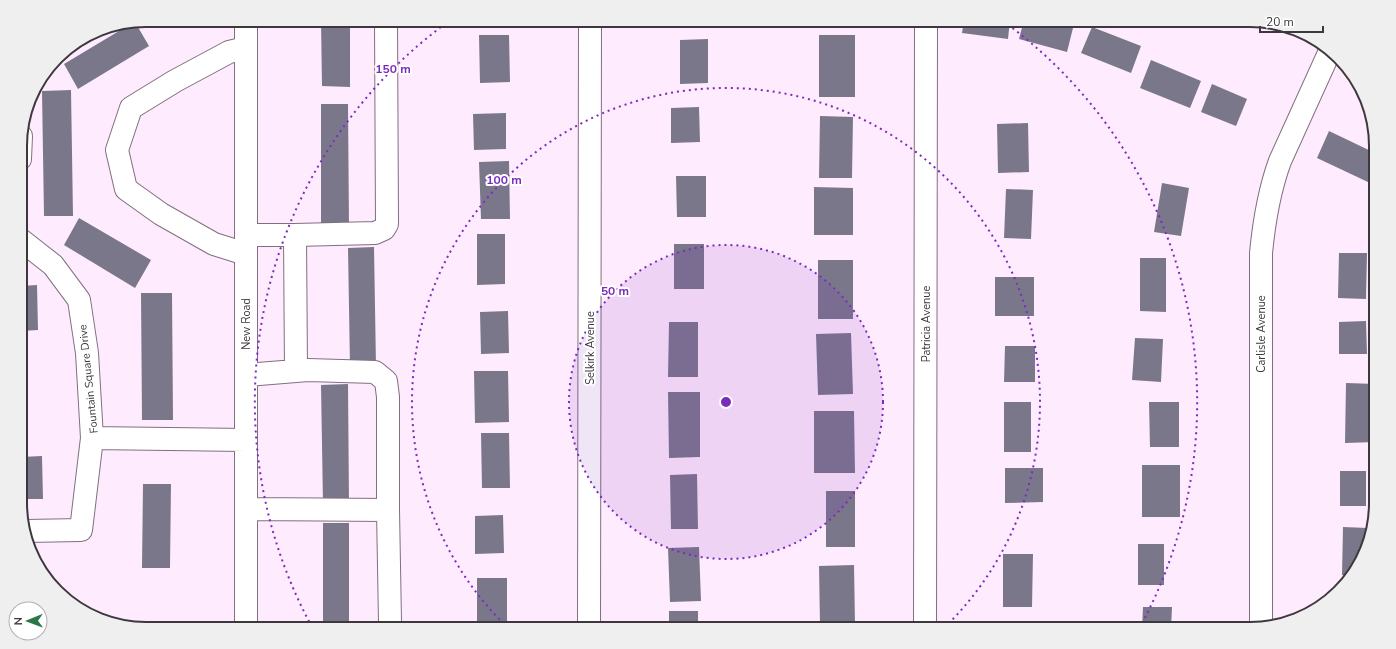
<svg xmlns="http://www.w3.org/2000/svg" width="1396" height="649" viewBox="0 0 1396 649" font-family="'Nunito Sans',sans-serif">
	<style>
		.building { fill: #7a778b }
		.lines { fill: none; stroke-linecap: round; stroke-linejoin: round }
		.minor-casing { stroke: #80707f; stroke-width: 24 }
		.minor { stroke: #fff; stroke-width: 22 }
		.ring { fill: none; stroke: #7b2cbf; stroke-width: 2; stroke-dasharray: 2 4 }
		.labels { text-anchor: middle; stroke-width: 4; stroke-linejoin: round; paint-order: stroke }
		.street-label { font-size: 11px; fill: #3f373e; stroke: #fff }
		.rim { fill: none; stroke: #3f373e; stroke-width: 2 }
		.centre { fill: #7b2cbf; stroke: #fff; stroke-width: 2 }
		.ring-label { font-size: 12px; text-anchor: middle; font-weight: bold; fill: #7b2cbf; stroke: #fff; stroke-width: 4; stroke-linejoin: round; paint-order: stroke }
	</style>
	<rect width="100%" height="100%" fill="#feebfd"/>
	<path class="building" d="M321,20H350V87L322,86Z
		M819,20H853V26H819Z
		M964,20H1010L1008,39L962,33Z
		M1024,20H1061L1074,24L1067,52L1019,39Z
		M134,22H135L149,46L78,89L64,64Z
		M1092,27L1141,46L1131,73L1081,53Z
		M479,35H509L510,82L480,83Z
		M819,35H855V97H819Z
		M708,39V83L680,84V40Z
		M1151,60L1201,81L1190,108L1140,88Z
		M1212,84L1247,99L1236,126L1201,112Z
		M71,90L73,216H44L42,91Z
		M321,104H348L349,228H321Z
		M699,107L700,142L671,143V108Z
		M506,113V149L474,150L473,114Z
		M820,116L853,117L852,178H819Z
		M1028,123L1029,172L998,173L997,124Z
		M1329,131L1375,153V172L1370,183L1317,158Z
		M509,161L510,219H481L479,162Z
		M676,176H706V217H677Z
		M1162,183L1189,188L1181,236L1154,232Z
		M814,187L853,188V235H814Z
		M1006,189L1033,190L1031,239L1004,238Z
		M79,218L151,260L135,288L64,245Z
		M477,234H505V284L477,285Z
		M674,244H704V289H674Z
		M374,247L376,366H350L348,248Z
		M1339,253H1367L1366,299L1338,298Z
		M1140,258H1166V312L1140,311Z
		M818,260H853V319H818Z
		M995,277H1034V316H995Z
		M37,285L38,330L21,331V286Z
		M141,293H172L173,420H142Z
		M508,311L509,353L481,354L480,312Z
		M1366,321L1367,354H1339V322Z
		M669,322H698V377H668Z
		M851,333L853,394L818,395L816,334Z
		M1135,338L1163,339L1161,382L1132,380Z
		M1005,346H1035V382H1004Z
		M474,371H508L509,422L475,423Z
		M1346,383L1376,384V442L1345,443Z
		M348,384L349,504H323L321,385Z
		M668,392H700V457L669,458Z
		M1004,402H1031V452H1004Z
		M1149,402H1179V447H1150Z
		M814,411H854L855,473H814Z
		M481,433H509L510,488H482Z
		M42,456L43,499H21V457Z
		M1142,465H1180V517H1142Z
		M1005,468H1043V502L1005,503Z
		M1340,471H1366V506H1340Z
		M697,474L698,529H671L670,475Z
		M143,484H171L170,568H142Z
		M826,491H855V547H826Z
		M503,515L504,553L475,554V516Z
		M323,523H349V629H323Z
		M1343,527L1368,528L1366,551L1352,575H1342Z
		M1138,544H1164V585H1138Z
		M699,547L701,601L670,602L668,548Z
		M1003,554H1033L1032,607H1003Z
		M854,565L855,625H820L819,566Z
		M477,578H507V627H477Z
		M1143,607H1172L1171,629H1142Z
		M669,611H698V629H669Z
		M163,622V629H146L118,623Z"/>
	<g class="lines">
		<g class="minor-casing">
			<path id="minor" d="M246,20V629
				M246,48L229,52L175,81L131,108L117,150L126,189L161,214L214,244L246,254
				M20,159L21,136
				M246,235H295L296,371
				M295,235L375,233L384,229L387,224L386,20
				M21,240L53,265L79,300L87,353L92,438L81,530L26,531
				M92,438L246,440
				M246,509L388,510V397L386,381L375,372L308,370L246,375
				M388,510L390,622
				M1261,628V253C1264,222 1269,191 1280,161L1329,53
				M589,629L590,20
				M925,629L926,20"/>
		</g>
		<use href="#minor" class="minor"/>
	</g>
	<circle cx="726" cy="402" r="157" fill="#7b2cbf" fill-opacity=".12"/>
	<g class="ring">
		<circle cx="726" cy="402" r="157"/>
		<path d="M508 628A314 314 0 1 1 944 628"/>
		<path d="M312 627A471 471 0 0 1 449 21M1003 21A471 471 0 0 1 1140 627"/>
	</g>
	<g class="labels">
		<g class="street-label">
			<text transform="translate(246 324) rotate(-90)" y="4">New Road</text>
			<text transform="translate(926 324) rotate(-90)" y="4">Patricia Avenue</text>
			<text transform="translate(1261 334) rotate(-90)" y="4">Carlisle Avenue</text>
			<text transform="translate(590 348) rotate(-90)" y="4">Selkirk Avenue</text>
			<text transform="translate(88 379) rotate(-96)" y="4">Fountain Square Drive</text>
		</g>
	</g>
	<path d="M0 0H1396V649H0ZM146 27H1250A119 119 0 0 1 1369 146V503A119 119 0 0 1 1250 622H146A119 119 0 0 1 27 503V146A119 119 0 0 1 146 27Z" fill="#f0eff0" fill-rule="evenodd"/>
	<path class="rim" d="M146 27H1250A119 119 0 0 1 1369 146V503A119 119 0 0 1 1250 622H146A119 119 0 0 1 27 503V146A119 119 0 0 1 146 27Z"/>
	<circle cx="726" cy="402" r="6" class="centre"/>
	<g class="ring-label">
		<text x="393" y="73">150 m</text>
		<text x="504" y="184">100 m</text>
		<text x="615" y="295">50 m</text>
	</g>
	<g transform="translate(28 621) rotate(269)"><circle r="19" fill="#ffffff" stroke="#b2afb2"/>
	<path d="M0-3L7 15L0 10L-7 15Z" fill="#287747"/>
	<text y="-6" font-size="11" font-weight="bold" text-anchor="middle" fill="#3f373e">N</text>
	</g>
	<path d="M1260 26v6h63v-6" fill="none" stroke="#3f373e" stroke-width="2"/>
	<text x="1266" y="26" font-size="12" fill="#3f373e" stroke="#ffffff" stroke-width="3" paint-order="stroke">20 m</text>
</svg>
